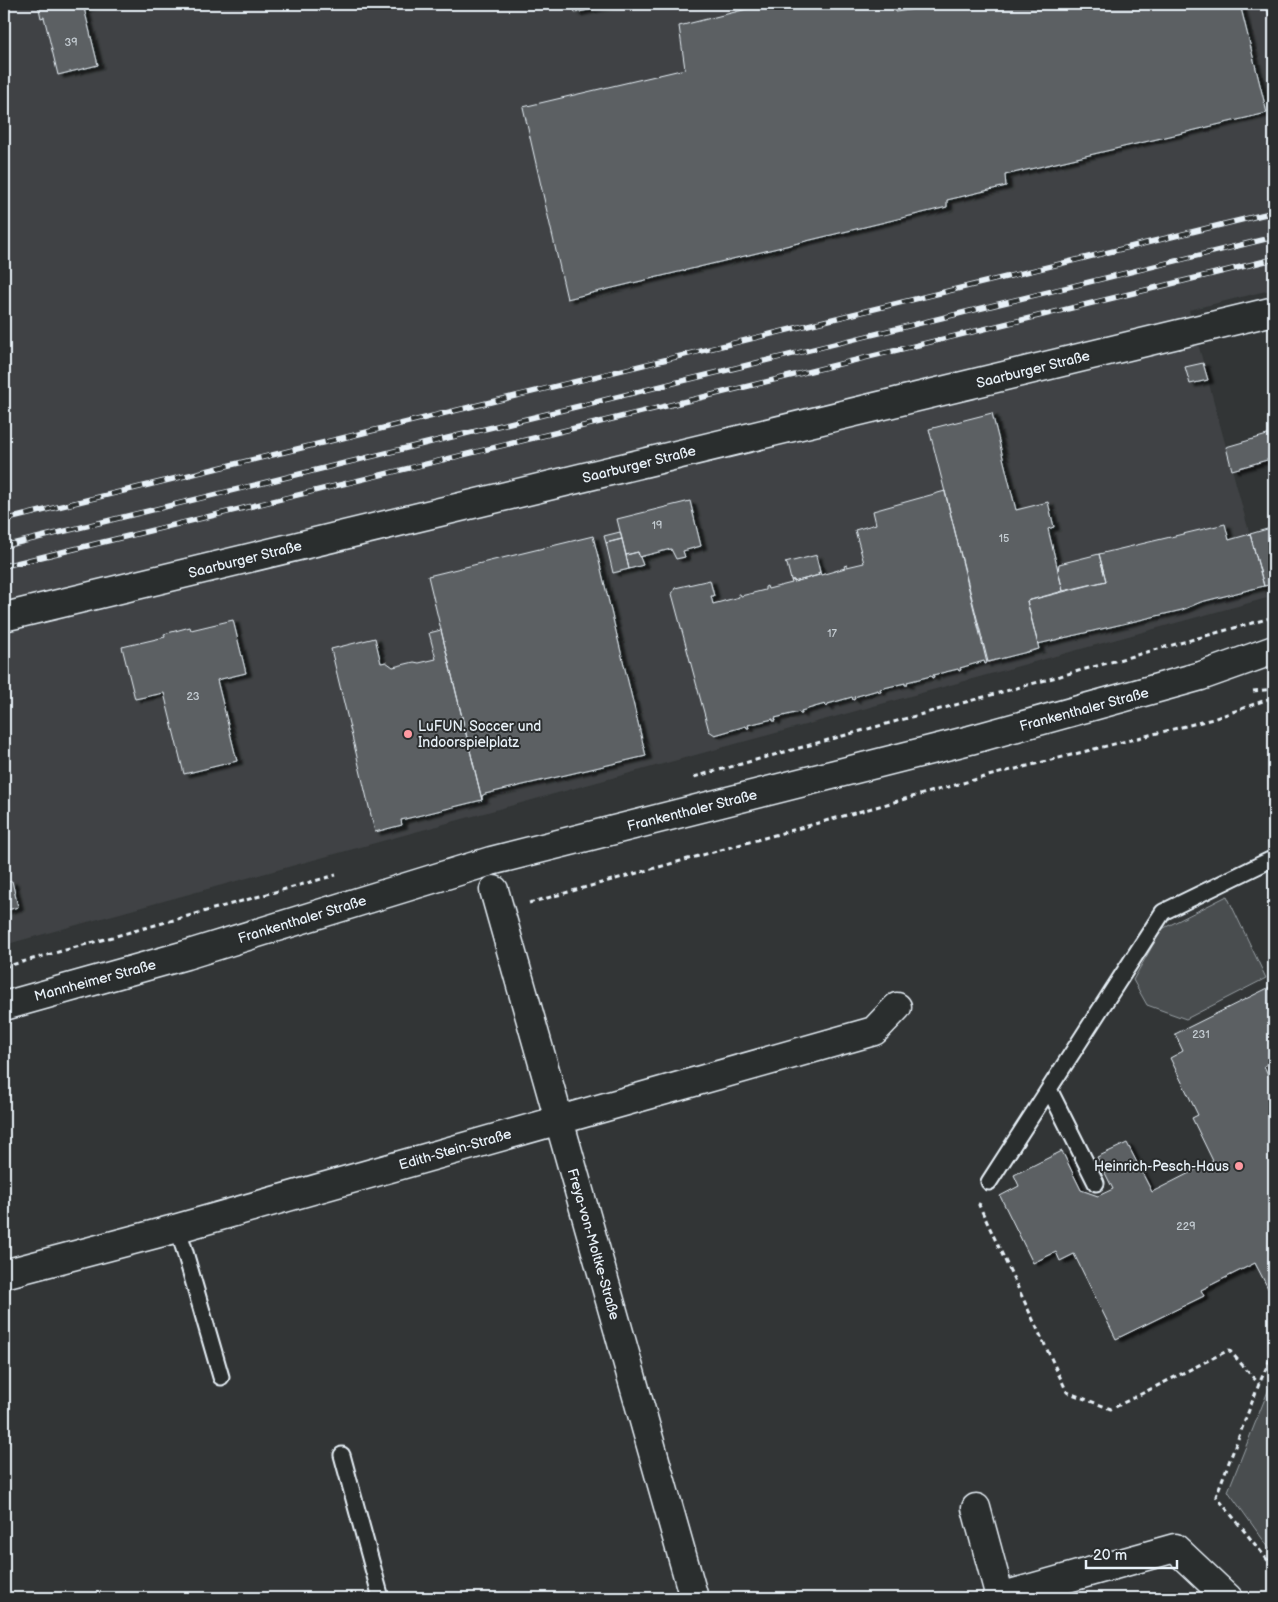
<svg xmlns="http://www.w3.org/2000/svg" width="1278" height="1602" viewBox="0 0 1278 1602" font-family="'Balsamiq Sans',sans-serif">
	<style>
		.built { fill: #3f4244 }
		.green { fill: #494d4f; stroke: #989fa4 }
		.building { fill: #5c6063; stroke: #e8f1f8; filter: url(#shadow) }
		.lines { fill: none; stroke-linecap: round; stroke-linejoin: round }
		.lane-casing { stroke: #e8f1f8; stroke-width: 19 }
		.street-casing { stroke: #e8f1f8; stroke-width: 31 }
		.secondary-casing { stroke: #e8f1f8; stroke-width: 31 }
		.path { stroke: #e8f1f8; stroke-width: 3; stroke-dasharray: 5 4; stroke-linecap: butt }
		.lane { stroke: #2a2d2e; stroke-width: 15 }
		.street { stroke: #2a2d2e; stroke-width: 28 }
		.secondary { stroke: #2a2d2e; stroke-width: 28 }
		.rail-casing { stroke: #e8f1f8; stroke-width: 5.5 }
		.rail { stroke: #2a2d2e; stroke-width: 4; stroke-dasharray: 11; stroke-linecap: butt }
		.poi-dot { fill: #ff9aa2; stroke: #2a2d2e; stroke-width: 2 }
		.labels { text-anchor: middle; stroke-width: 4; stroke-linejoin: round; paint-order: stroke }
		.number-label { font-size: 11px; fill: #c5cdd3 }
		.street-label { font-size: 14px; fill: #e8f1f8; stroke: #2a2d2e }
		.poi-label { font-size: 14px; fill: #e8f1f8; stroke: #2a2d2e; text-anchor: start }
	</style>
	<defs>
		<filter id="shadow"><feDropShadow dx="5.5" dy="3" stdDeviation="1" flood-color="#0009"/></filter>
	</defs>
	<rect width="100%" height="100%" fill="#323536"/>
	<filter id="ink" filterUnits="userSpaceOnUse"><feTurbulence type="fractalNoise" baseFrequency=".02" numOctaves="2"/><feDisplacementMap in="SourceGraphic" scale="10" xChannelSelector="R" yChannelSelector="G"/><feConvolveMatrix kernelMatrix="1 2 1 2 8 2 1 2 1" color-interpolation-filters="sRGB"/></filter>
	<g filter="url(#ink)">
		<path class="built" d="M4,4H1274V289L1189,310L1267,598L4,945Z"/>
		<path class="green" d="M1227,896L1266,978L1186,1019L1147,1005L1133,980L1162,929Z
			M1274,1376V1555L1228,1491Z"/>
		<path class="building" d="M38,4H101L84,8L98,65L58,75L44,17L41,18Z
			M573,4H614L575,13Z
			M767,4H895L896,12L928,7V4H1240L1267,113L1005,175L1006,186L947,200V207L567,299L523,107L685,69L679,26Z
			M1266,4H1274V14L1269,16Z
			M1203,363L1208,380L1190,384L1185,367Z
			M992,413L1016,510L1048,502L1054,527L1048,529L1063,591L1027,601L1039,649L988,662L929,429Z
			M1274,433V458L1232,470L1226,447Z
			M945,491L987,663L985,664L984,661L960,668L961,670L959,671L958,669L933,675L934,677L932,678L931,676L907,682L908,685H905V683L880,689L881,692H879L878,690L854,697L855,699L853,700L852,697L828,704V706L826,707L825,704L801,711L802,714H800L799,712L775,718L776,721H773V719L748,725L749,728H747L746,726L715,735L709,731L672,594L675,588L710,580L714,596H711L713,604L739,597L738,594H740L741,596L765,590V587L767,586L768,589L792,583L791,580H794V582L819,575L818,573L820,572L821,575L845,568L844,566L847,565V567L864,563L855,530L876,524L873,511Z
			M690,501L701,546L683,551L685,557L676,559L671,549L639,557L638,552L626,555L617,519Z
			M1225,524L1229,540L1250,534L1264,586L1201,602L1182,610L1038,644L1027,601L1106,581L1099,554Z
			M1274,527V584L1264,586L1250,534Z
			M620,532L622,539L606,543L604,536Z
			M593,536L646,756L485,794L482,796V800L428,576Z
			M622,539L629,569L613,573L606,543Z
			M638,552L643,565L629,569L626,555Z
			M1099,554L1106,581L1063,591L1058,571L1059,564Z
			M817,555L816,556L820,572L818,573L819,575L794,582V580H791L787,564L785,563Z
			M233,620L246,673L217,680L237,761L184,774L164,693L135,699L122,647L165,637L164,634L190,627L191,630Z
			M441,630L482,800L401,820L402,825L375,832L331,649L375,638L381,663L386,662L393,667L414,662L419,663L436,659L429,633Z
			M12,881L18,907L4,911V883Z
			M1274,985V1061L1264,1066L1274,1087V1298H1273L1255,1263L1201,1290L1204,1296L1116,1339L1074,1254L1060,1261L1056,1252L1033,1263L1000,1196L1019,1186L1014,1175L1062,1151L1081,1190L1098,1196L1113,1189L1097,1157L1127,1143L1152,1192L1213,1161L1192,1118L1198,1115L1170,1058L1183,1051L1175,1034Z"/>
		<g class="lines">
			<g class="lane-casing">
				<path id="lane" d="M1049,1089L1096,1183
					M989,1182L1163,912L1274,858
					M178,1228L221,1377
					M342,1455L381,1598"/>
			</g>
			<g class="street-casing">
				<path id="street" d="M4,617L1274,311
					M494,890L694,1598
					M4,1274L178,1228L874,1031L897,1007
					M976,1508L1000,1597
					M996,1598L1175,1548L1228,1598"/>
			</g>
			<g class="secondary-casing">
				<path id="secondary" d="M4,1006L186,955L491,861L970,740L1201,676L1274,650"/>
			</g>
			<path class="path" d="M1253,691L1274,689
				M694,777L1274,617
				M529,903L988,776L1213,719L1274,697
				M4,967L336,875
				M980,1203L979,1205L1067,1392L1111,1409L1229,1350L1259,1384
				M1274,1351L1259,1384L1216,1496L1274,1568"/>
			<use href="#lane" class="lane"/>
			<use href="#street" class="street"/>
			<use href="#secondary" class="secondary"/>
			<g class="rail-casing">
				<path id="rail" d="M4,520L1274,212
					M4,546L1274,237
					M4,566L1274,259"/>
			</g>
			<use href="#rail" class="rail"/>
		</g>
	</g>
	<g class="poi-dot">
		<circle cx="408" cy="734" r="5"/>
		<circle cx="1239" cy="1166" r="5"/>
	</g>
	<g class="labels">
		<g class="number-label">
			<text x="71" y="46">39</text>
			<text x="657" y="529">19</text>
			<text x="1004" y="542">15</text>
			<text x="832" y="637">17</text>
			<text x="193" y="700">23</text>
			<text x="1201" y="1038">231</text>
			<text x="1186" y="1230">229</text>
		</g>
		<g class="street-label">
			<text transform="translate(1033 369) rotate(-14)" y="5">Saarburger Straße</text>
			<text transform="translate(639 464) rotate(-14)" y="5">Saarburger Straße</text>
			<text transform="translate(245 559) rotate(-14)" y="5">Saarburger Straße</text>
			<text transform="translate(1084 709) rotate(-15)" y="5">Frankenthaler Straße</text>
			<text transform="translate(692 810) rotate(-14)" y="5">Frankenthaler Straße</text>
			<text transform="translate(302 919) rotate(-17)" y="5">Frankenthaler Straße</text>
			<text transform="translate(95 980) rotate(-15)" y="5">Mannheimer Straße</text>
			<text transform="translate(455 1149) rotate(-16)" y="5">Edith-Stein-Straße</text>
			<text transform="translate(594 1244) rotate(74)" y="5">Freya-von-Moltke-Straße</text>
		</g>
		<g class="poi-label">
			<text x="418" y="731">LuFUN. Soccer und<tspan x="418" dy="16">Indoorspielplatz</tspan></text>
			<text x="1229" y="1171" text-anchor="end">Heinrich-Pesch-Haus</text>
		</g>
	</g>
	<rect width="1278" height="1602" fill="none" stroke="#2a2d2e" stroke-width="20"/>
	<rect x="10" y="10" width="1258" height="1582" fill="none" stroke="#e8f1f8" stroke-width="2" filter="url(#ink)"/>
	<path d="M1086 1560v8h91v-8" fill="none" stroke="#e8f1f8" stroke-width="2.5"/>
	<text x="1093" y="1560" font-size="15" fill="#e8f1f8" stroke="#2a2d2e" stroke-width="4" paint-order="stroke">20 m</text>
</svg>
